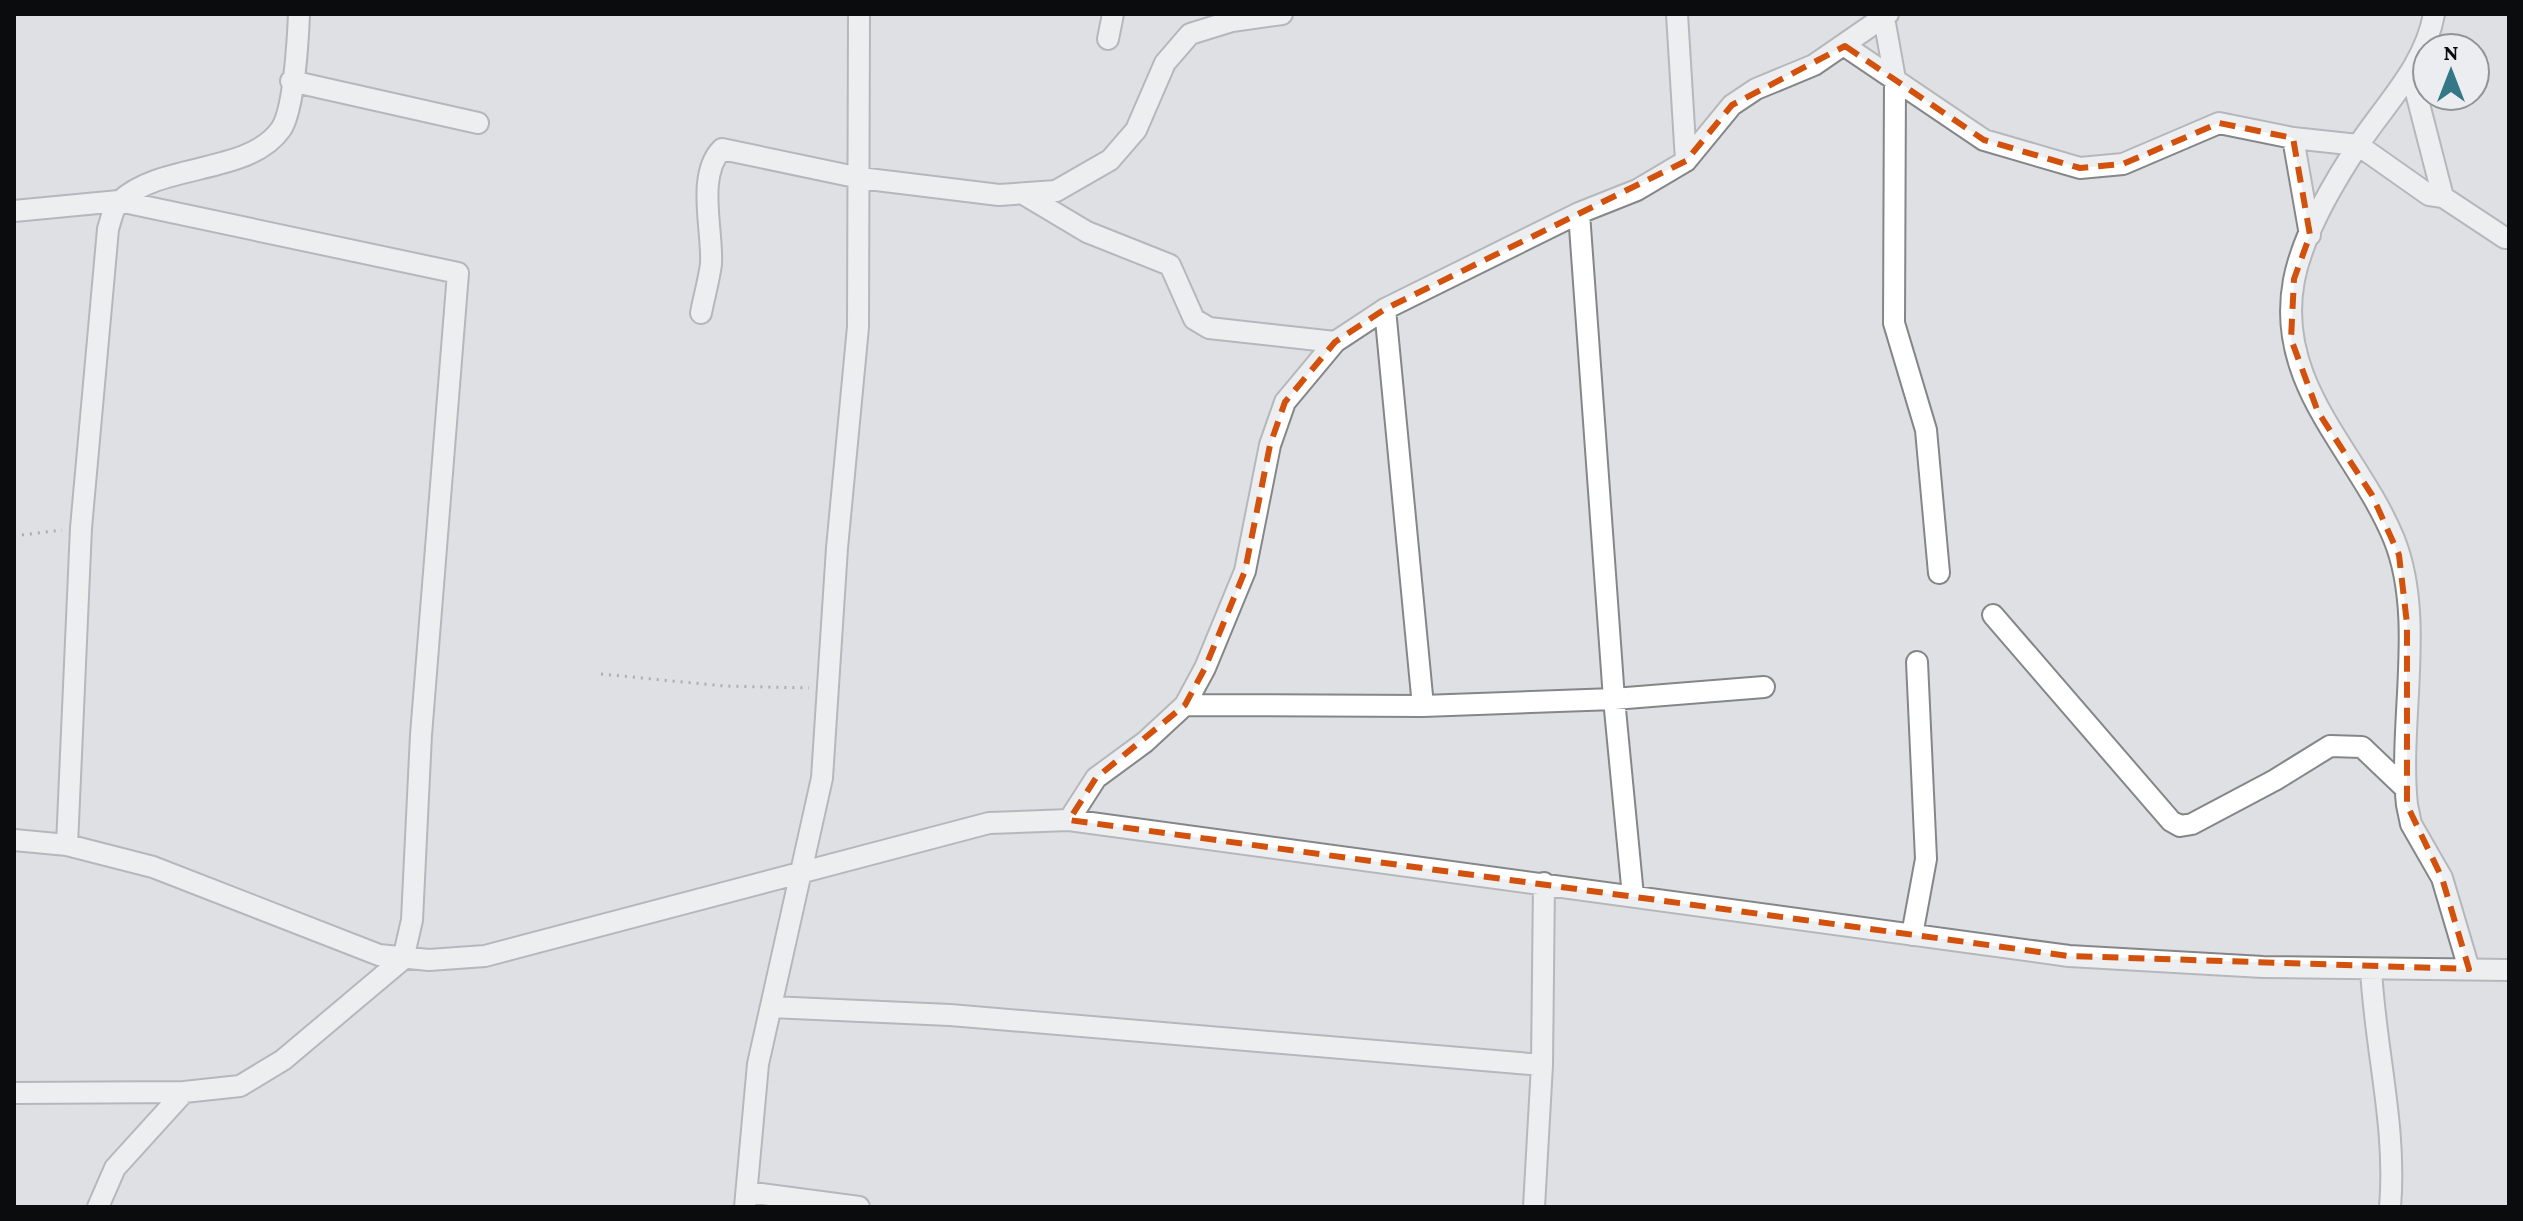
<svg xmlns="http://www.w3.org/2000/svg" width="2523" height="1221" viewBox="0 0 2523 1221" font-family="'Crimson Pro',serif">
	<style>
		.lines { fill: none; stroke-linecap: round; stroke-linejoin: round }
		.street-casing { stroke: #858689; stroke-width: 24 }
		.path { stroke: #6e7072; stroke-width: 3; stroke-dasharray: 2 6; stroke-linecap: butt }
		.street { stroke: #fff; stroke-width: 20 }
		.marked { fill: none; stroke: #d2510c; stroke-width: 6; stroke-dasharray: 16 10; stroke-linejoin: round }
	</style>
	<rect width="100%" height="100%" fill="#dee0e3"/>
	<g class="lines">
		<g class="street-casing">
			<path id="street" d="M1677,14L1686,161
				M2434,14C2425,65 2387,102 2359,144C2333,183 2303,234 2294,280C2274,385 2358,451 2394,539C2426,618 2398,722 2407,805L2411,824L2442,878L2469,969
				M1884,18L1895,79L1894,323L1926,430L1939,573
				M1108,39L1113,14
				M1845,46L1984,140L2080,168L2123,164L2219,123L2293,138L2358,145L2429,195L2443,197L2505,238
				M2411,73L2443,197
				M291,81L478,123
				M2293,138L2310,235
				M1025,195L1087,232L1170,265L1194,319L1209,328L1335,342
				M14,211L119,201L458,273L421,735L412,920L403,959L283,1060L240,1086L184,1092L14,1093
				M1579,213L1614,699L1633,896
				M1385,309L1423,706
				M701,313C704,297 709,280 711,264C713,230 696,175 722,149L860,178L999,195L1056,191L1110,160L1136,130L1165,63L1190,34L1232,21L1282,14
				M1993,615L2171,821L2180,826L2192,824L2275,780L2330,746L2362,747L2405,788
				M1185,705L1423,706L1614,699L1764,687
				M1069,820L1096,778L1145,742L1185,705L1205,668L1245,571L1270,445L1285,402L1335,342L1385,309L1579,213L1637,190L1686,161L1732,105L1756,89L1814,65L1888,14
				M14,840L67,845L153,867L379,955L429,960L485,956L989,823L1069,820L2069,956L2263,967L2509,970
				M67,845L81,528L108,229C111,220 113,207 120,201C162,162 249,175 281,129C294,110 298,39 299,14
				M1912,935L1926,859L1917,662
				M2371,969C2375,1049 2397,1127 2390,1207
				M771,1007L950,1015L1542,1065
				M747,1192L859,1207
				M98,1207L115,1168L184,1092
				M745,1207L758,1064L822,778L837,548L858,327L859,14
				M1534,1207L1542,1065L1544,883"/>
		</g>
		<path class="path" d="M14,536L62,530
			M601,674L724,686L809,688"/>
		<use href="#street" class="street"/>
	</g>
	<path d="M0 0H2523V1221H0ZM1845,46L1984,140L2080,168L2123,164L2219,123L2293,138L2310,235L2294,279L2291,339L2318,412L2372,495L2399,555L2407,624V805L2442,878L2469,969L2069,956L1069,820L1096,778L1185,705L1205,668L1245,571L1270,445L1285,402L1335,342L1385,309L1686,161L1732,105Z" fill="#dee0e3" fill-opacity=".55" fill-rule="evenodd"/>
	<path class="marked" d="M1845,46L1984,140L2080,168L2123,164L2219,123L2293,138L2310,235L2294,279L2291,339L2318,412L2372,495L2399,555L2407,624V805L2442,878L2469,969L2069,956L1069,820L1096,778L1185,705L1205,668L1245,571L1270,445L1285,402L1335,342L1385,309L1686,161L1732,105Z"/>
	<rect width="2523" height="1221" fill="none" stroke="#0b0c0d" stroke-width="32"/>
	<g transform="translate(2451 72)"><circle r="38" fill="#ecedf0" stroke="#929395" stroke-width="2"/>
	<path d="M0-6L14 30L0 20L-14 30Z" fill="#347787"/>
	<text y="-12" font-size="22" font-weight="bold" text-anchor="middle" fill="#0b0c0d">N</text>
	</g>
</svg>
